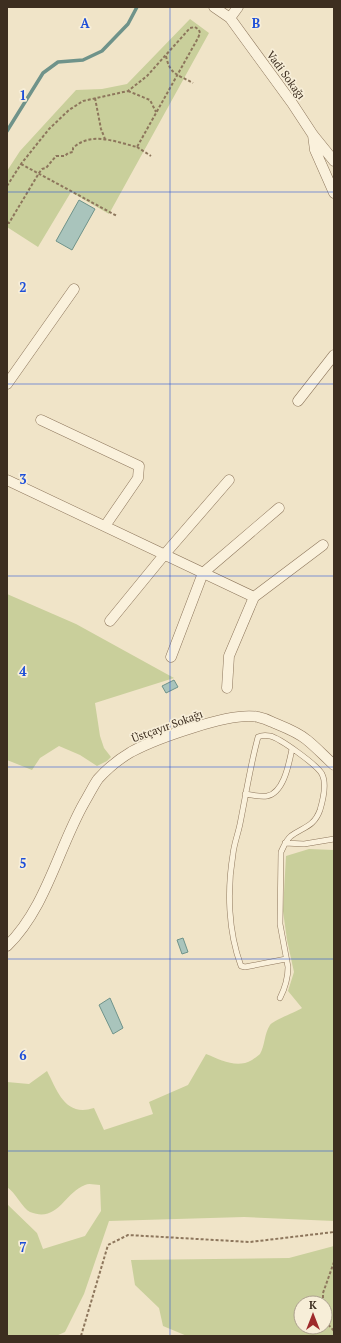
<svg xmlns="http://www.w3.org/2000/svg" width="341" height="1343" viewBox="0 0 341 1343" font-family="'PT Serif',serif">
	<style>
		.green { fill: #c9cf9b; fill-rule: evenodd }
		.water { fill: #a9c4bc; stroke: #6f938a }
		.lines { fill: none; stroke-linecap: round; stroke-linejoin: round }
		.stream { stroke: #6f938a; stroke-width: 3.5 }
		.lane-casing { stroke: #8d765c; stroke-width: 6 }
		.street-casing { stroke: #8d765c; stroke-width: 11 }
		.path { stroke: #8d765c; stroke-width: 2; stroke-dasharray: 3 2; stroke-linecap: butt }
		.lane { stroke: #faf1dc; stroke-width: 5 }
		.street { stroke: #faf1dc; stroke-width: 10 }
		.grid { fill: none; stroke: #1d4ed8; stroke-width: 1; stroke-opacity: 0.55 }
		.labels { text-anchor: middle; stroke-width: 3.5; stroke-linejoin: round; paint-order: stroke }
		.street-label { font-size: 11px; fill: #3d2e20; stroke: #f7eed8 }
		.grid-label { font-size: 13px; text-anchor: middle; font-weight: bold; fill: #1d4ed8; stroke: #f7eed8; stroke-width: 3.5; stroke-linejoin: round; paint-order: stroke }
	</style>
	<rect width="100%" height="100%" fill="#f0e4c8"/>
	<path class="green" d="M190,19L209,33L109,214L71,192L38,247L7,227V171L20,151L76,90L102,89L127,84Z
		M7,594L76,624L174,678L95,703L100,736L104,748L111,757L107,761L97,766L80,755L59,746L40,758L32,770L7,760Z
		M309,849L334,850V1221L244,1217L109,1221L84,1294L65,1332L56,1336H7V1204L37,1233L43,1249L85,1236L101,1211L100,1185C95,1185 89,1183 85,1185C64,1193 58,1223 30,1212C23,1209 15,1192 7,1187V1082L29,1084L47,1071C58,1092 65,1117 94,1108L104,1130L153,1114L149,1102L188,1085L206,1054C221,1060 237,1069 252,1060C255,1058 258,1056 260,1054C265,1046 264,1034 270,1025C272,1021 296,1012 302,1008L288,991L294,972L287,940L283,911L286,856Z
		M334,1246V1336H187L163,1326L159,1308L135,1285L131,1260L289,1258ZM301,1303H325V1327H301Z"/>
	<path class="water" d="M79,200L95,209L72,250L56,241Z
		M174,680L178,687L166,693L162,686Z
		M183,938L188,952L182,954L177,940Z
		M110,998L123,1028L113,1034L99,1005Z"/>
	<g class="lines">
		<path class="stream" d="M7,131L43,73L58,62L83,60L102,51L128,24L137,7"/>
		<g class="lane-casing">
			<path id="lane" d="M245,794C252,795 260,797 267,796C284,793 289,763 292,749
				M285,843L304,844L334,839
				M280,998C285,988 288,978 288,967L280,924L281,852C284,846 286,840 291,836C303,827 314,827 320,810C323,800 327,784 322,774C317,765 280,738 270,736C265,735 262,735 258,737L255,749C249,774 245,799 240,824C238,834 234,844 233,854C227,890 228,931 241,966L245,967L286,959"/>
		</g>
		<g class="street-casing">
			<path id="street" d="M214,7L230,18L292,103L313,135L334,161
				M230,18L238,7
				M313,135L315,150L334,193
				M7,384L74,289
				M298,401L334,355
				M41,420L139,466L138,478L105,526
				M7,480L254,597
				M110,621L164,555L229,480
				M171,657L203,573L279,508
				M227,688L229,656L254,597L323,545
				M7,946C46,908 58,849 84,803C89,795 93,786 98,779C107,769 119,759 131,752C155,739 232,711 258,717C263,718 268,720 272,722C284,727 298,732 307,740C317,748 325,757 334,765"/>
		</g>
		<path class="path" d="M166,56C170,75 177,74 193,83
			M128,91L150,100L156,112
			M95,98L101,129L105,139
			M137,147L151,156
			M21,164L117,216
			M7,186L21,164L49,129L69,110L83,101L128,91L147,76L190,28L195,27L199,30L200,33L198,38L137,147C116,142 91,131 73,148V152L68,153L65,156H56L46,168L42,169L39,173L9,223L7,222
			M323,1303V1293L334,1262
			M325,1321L334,1331
			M81,1336L108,1245L128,1235L250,1242L334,1232"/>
		<use href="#lane" class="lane"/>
		<use href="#street" class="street"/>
	</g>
	<path class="grid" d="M170,7V1336M7,192H334M7,384H334M7,576H334M7,767H334M7,959H334M7,1151H334"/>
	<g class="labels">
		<g class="street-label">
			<text transform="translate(286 75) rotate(54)" y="4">Vadi Sokağı</text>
			<text transform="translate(167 726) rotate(-20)" y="4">Üstçayır Sokağı</text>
		</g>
	</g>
	<g class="grid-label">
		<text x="85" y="28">A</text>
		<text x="256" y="28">B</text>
		<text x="23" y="100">1</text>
		<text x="23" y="292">2</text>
		<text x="23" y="484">3</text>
		<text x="23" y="676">4</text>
		<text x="23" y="868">5</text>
		<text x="23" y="1060">6</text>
		<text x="23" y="1252">7</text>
	</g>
	<rect width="341" height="1343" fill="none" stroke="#3d2e20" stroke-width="16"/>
	<g transform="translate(313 1315)"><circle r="19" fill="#f7eed8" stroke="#ada18e"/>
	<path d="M0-3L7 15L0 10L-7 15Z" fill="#9e2a2b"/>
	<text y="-6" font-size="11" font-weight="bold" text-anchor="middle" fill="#3d2e20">K</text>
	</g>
</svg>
